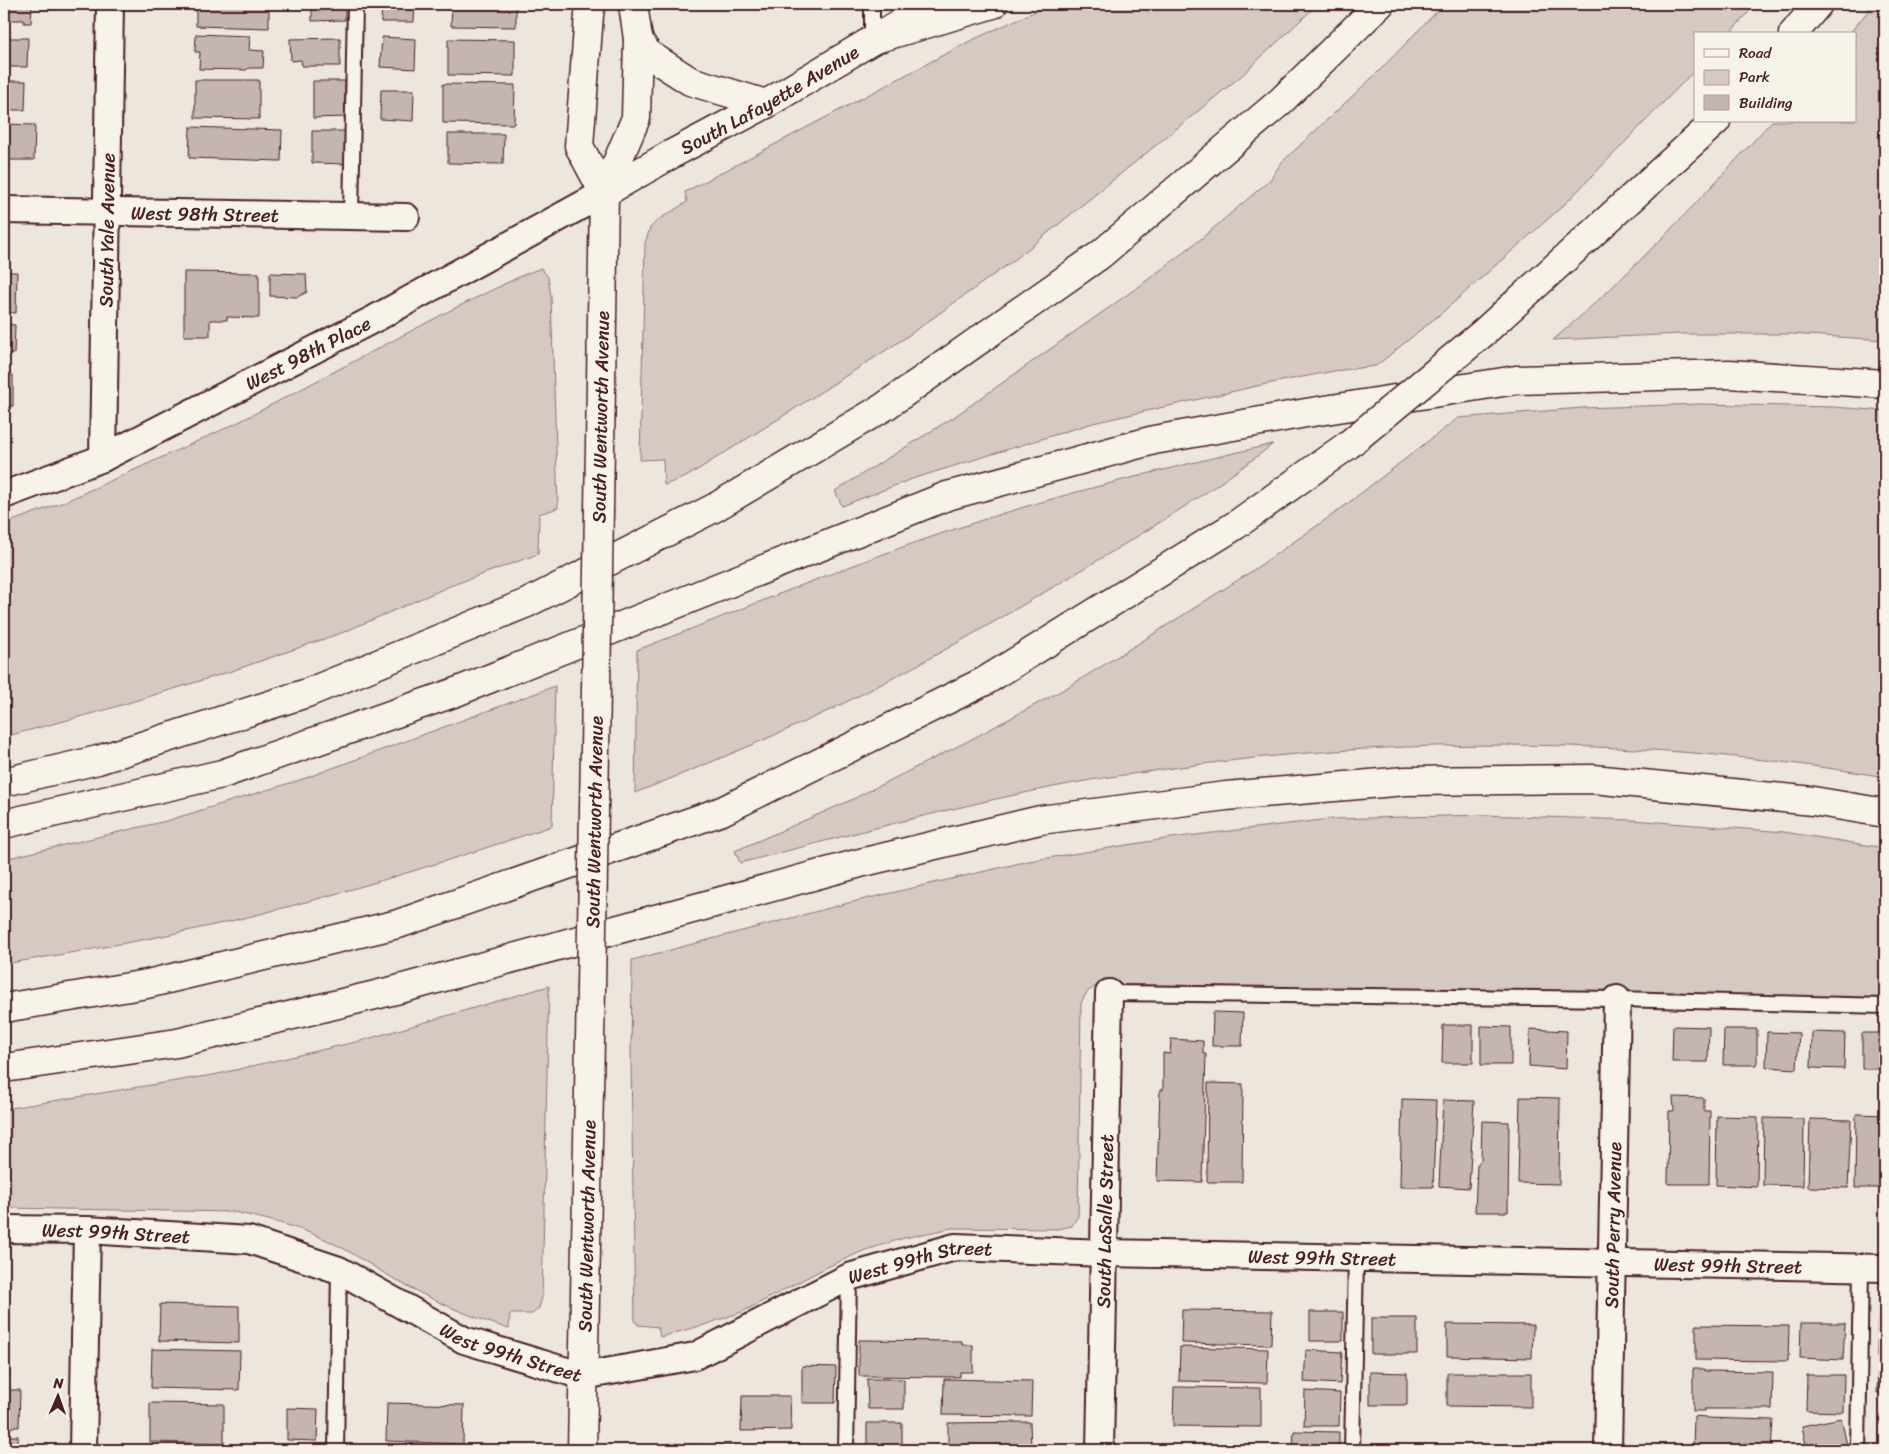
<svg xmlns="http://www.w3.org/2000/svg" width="1889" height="1454" viewBox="0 0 1889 1454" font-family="Sriracha,sans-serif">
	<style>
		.green { fill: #d5c9c2; stroke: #907476 }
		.building { fill: #c4b5b0; stroke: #4a1f2b }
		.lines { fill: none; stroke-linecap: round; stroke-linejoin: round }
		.lane-casing { stroke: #4a1f2b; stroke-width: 18 }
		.street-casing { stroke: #4a1f2b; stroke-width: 30 }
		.secondary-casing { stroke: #4a1f2b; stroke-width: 31 }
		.highway-casing { stroke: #4a1f2b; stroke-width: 31 }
		.lane { stroke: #f7f3e8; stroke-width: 14 }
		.street { stroke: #f7f3e8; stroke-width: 26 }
		.secondary { stroke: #f7f3e8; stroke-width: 28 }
		.highway { stroke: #f7f3e8; stroke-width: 28 }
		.secondary-bridge-casing { stroke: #4a1f2b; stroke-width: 31; stroke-linecap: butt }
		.highway-bridge-casing { stroke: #4a1f2b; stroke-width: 31; stroke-linecap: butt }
		.secondary-bridge { stroke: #f7f3e8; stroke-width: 28 }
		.highway-bridge { stroke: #f7f3e8; stroke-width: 28 }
		.labels { text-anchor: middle; stroke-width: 4.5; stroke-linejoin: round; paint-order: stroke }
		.street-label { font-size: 19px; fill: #4a1f2b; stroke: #f7f3e8 }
	</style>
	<rect width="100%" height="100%" fill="#ece6dd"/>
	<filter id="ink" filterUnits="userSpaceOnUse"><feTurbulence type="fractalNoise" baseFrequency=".02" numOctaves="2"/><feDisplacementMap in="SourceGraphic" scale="10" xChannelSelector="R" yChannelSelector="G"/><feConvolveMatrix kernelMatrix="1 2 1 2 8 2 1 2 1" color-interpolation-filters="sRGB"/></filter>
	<g filter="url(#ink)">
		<path class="green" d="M1051,4H1318L1240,77L1017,258L902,340L788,413L686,477L664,485L663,459L640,460L645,243L650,228L658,220L687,202L685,192L968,42Z
			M1444,4H1756L1729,34H1695V70L1565,204L1444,311L1376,366L1334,371L1266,384L1093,423L912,479L842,506L835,491L954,417L1141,285L1202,238L1270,180L1281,163L1376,74Z
			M1874,4H1885V340L1791,334H1680L1553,340C1632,274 1702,197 1772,121H1855V34H1849Z
			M541,268L548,277L551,296L558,508L539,514L538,554L450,586L344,632L229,672L105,710L4,737V524L64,502L237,423L449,311L523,275Z
			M1701,404L1833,407L1885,411V777C1648,737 1404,735 1166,769C1135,774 1104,777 1074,783C961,804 850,835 740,863L735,851L849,801L970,740L1068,687L1144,640L1249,573L1338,511L1458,418L1582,408Z
			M1273,444C1216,489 1153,527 1090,565C1005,616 919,667 830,710C766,740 700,767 635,793L637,650C742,610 846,565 952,530C1057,494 1165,469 1273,444Z
			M555,686L552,826C454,859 356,890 256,915C173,936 88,950 4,964V859L166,821L303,779Z
			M1483,815L1633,820L1784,832L1885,848V999L1099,984L1087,992L1081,1003L1078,1216L1072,1226L1058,1229L952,1228L904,1238L863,1251L827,1267L742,1312L704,1325L660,1337L658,1327L638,1325L635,1321L631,1061L632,960L852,902L1029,861L1171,838L1330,819Z
			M549,986L542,1298L539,1308L532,1314H510L509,1329C475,1318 442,1305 411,1288C379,1272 351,1250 318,1236C291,1225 262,1218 234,1212L4,1208V1109L218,1074L364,1040Z"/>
		<path class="building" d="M4,4H32L31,23H24V20H4Z
			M196,4H269V28L196,26Z
			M312,4H345V20L312,21Z
			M382,4H415L414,22H381Z
			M452,4H516V27L451,26Z
			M196,34L250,36L249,50L264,51L263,68H249L246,70L199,69L200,52H195Z
			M382,37L416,39L415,69L380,67Z
			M4,38H28L27,67H4Z
			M340,38V66H302L301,60L291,61L290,39Z
			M448,39L515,40V76L448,75Z
			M195,80H259V119L195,118Z
			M4,81H26L25,110H4Z
			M313,81H345V117L313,118Z
			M443,84L515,85L514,124L443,123Z
			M381,90H414L413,121L380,119Z
			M4,124L35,125L34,160H9V163H4Z
			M190,127L282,130L281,161L189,158Z
			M312,131H345V164L312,163Z
			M448,134H504L503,164L448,163Z
			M4,272H17L16,313L4,312Z
			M184,272L259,273V318L227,317V320H210V336H184Z
			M270,273L306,274L307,292L297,297L270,296Z
			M4,324L15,325L14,354H4Z
			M13,375V406H4V376Z
			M1213,1012L1243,1013L1242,1046H1212Z
			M1443,1025H1473V1063H1442Z
			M1481,1026L1511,1027V1065H1481Z
			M1673,1026L1709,1027L1708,1062H1672Z
			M1530,1029L1567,1031L1566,1069L1529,1066Z
			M1724,1029H1757V1065H1723Z
			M1767,1032L1799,1033L1797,1069L1766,1067Z
			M1812,1032L1845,1033L1844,1069L1811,1068Z
			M1862,1033H1885V1069H1862Z
			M1171,1039L1203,1041V1054H1206L1202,1182L1157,1181L1160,1090H1163V1053L1170,1054Z
			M1208,1083L1243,1084L1242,1182H1207Z
			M1520,1097L1560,1098L1559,1184L1518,1183Z
			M1673,1097L1704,1098V1111H1710L1709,1184H1668L1669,1111H1674Z
			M1402,1099L1436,1100L1433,1187H1400Z
			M1443,1100L1474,1101L1469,1188L1439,1186Z
			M1856,1114L1885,1115V1188H1855Z
			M1717,1116L1758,1117L1757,1187L1716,1185Z
			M1764,1118L1804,1119L1803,1186L1763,1185Z
			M1810,1119L1851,1120L1848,1188L1808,1187Z
			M1482,1121L1509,1122L1508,1212H1475L1477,1165L1481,1160Z
			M4,1291H5V1332H4Z
			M160,1304L239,1306V1343L159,1341Z
			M1182,1310L1272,1311L1271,1345L1181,1343Z
			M1310,1312H1343V1341H1310Z
			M1371,1318H1417V1354H1371Z
			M1878,1321H1885V1357H1877Z
			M1801,1323H1845L1843,1360L1800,1358Z
			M1447,1324L1533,1325L1532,1358L1447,1356Z
			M1696,1325L1789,1326L1788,1361L1696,1360Z
			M4,1339H9V1376H4Z
			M859,1340L962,1341V1345H973V1372H960V1377L859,1376Z
			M1180,1347L1268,1349L1267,1383L1179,1381Z
			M152,1349L240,1351L239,1390L151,1388Z
			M1306,1350L1342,1352L1340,1384L1304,1382Z
			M1878,1363H1885V1393H1877Z
			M802,1366L836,1367L835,1403H802Z
			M1693,1369H1704L1705,1371L1773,1372L1772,1409H1704V1411H1693Z
			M1370,1372L1407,1373V1405H1370Z
			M1447,1373H1531V1407L1447,1406Z
			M1807,1375H1844L1843,1412L1806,1411Z
			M867,1379H904V1409H868Z
			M944,1379L1032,1381L1031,1416L943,1415Z
			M1174,1387L1261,1388V1427L1173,1426Z
			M4,1390H20L19,1427H4Z
			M1305,1391L1340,1393L1339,1426H1304Z
			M742,1396H790L791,1430L741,1431Z
			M150,1403L224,1404V1444L150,1442Z
			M387,1403L464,1405L463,1444L386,1441Z
			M287,1408L318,1409L317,1441L287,1440Z
			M1694,1416L1706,1417V1418L1773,1420L1771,1450H1693Z
			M1841,1418L1848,1450H1807L1802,1426Z
			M1030,1422L1031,1450H948V1423Z
			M867,1423H902V1450H867Z
			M1294,1431L1339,1432V1450H1293Z
			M4,1436H18V1450H4Z
			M668,1444L747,1446L746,1450H668Z"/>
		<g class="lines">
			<g class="lane-casing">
				<path id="lane" d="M872,4V40
					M351,216L355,4
					M1109,993L1617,999L1885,1006
					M336,1450L339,1270
					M846,1450L849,1277
					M1352,1450L1356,1258
					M1858,1450L1861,1268"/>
			</g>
			<g class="street-casing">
				<g id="street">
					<path id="s1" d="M4,210L406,217"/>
					<path id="s2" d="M103,458L110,4"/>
					<path id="s3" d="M4,495L103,458L376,318L604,193"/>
					<path id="s4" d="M4,1229L87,1230L249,1240L339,1270L464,1340L583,1376L695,1356L849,1277L955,1247L1104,1253L1885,1268"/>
					<path d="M83,1450L87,1230"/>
					<path id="s5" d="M1100,1450L1109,993"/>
					<path id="s6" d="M1608,1450L1617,999"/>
				</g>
			</g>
			<g class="secondary-casing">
				<g id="secondary">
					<path d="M591,4L589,15L579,146L604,193"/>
					<path d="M638,39L648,54L690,81L766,104"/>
					<path id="s7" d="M604,193L670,155L766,104L933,4"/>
					<path d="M599,510L604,193L636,118L638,39L633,4"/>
					<path id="s8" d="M582,1450L591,988"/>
				</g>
			</g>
			<g class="highway-casing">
				<path id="highway" d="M1793,34L1818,4
					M872,40L993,4
					M1483,333L1716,121
					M4,782L98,760L307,693L527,603L714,508L884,407L1100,255L1281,101L1380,4
					M4,824L222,774L456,692L947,496L1154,440L1306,413L1516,380L1729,374L1885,384
					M4,1008L147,984L398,924L722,811L985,681L1236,525L1348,445
					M4,1068L177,1043L400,989L860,863L1040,820L1226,796L1406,781L1593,779L1813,801L1885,813"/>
			</g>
			<use href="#lane" class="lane"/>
			<use href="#street" class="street"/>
			<use href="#secondary" class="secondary"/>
			<use href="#highway" class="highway"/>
			<g class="secondary-bridge-casing">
				<g id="secondary-bridge">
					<path id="s9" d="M591,988L599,510"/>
				</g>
			</g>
			<g class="highway-bridge-casing">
				<path id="highway-bridge" d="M1348,445L1483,333"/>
			</g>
			<use href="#secondary-bridge" class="secondary-bridge"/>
			<use href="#highway-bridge" class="highway-bridge"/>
		</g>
	</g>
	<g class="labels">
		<g class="street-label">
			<text dy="7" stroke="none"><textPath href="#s7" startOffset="190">South Lafayette Avenue</textPath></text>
			<text dy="7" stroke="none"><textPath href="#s1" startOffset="201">West 98th Street</textPath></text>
			<text dy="7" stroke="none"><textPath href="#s2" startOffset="228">South Yale Avenue</textPath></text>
			<text dy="7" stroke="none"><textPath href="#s3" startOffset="336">West 98th Place</textPath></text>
			<text transform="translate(600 417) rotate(-89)" y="7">South Wentworth Avenue</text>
			<text dy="7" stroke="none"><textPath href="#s9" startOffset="166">South Wentworth Avenue</textPath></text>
			<text dy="7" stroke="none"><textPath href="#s5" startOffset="229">South LaSalle Street</textPath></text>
			<text dy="7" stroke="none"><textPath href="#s6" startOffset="225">South Perry Avenue</textPath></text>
			<text dy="7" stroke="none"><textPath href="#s8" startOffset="224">South Wentworth Avenue</textPath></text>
			<text dy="7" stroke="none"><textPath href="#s4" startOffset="112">West 99th Street</textPath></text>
			<text dy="7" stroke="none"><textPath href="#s4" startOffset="1372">West 99th Street</textPath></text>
			<text dy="7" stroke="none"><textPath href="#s4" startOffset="1778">West 99th Street</textPath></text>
			<text dy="7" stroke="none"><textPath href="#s4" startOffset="968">West 99th Street</textPath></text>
			<text dy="7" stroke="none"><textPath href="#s4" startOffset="532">West 99th Street</textPath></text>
		</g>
	</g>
	<rect width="1889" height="1454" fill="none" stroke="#f7f3e8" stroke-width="20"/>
	<rect x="10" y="10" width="1869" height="1434" fill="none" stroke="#4a1f2b" stroke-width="2" filter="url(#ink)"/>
	<rect x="1694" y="32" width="162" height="90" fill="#f7f3e8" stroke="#b29e9c"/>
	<rect x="1704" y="49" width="25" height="8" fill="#f7f3e8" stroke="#b29e9c"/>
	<text x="1739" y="58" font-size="15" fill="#4a1f2b">Road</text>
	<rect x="1704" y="70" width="25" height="15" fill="#d5c9c2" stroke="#b29e9c"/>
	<text x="1739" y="82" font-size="15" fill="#4a1f2b">Park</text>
	<rect x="1704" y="95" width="25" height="15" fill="#c4b5b0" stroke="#b29e9c"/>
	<text x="1739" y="108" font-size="15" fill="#4a1f2b">Building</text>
	<g transform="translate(58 1396) rotate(2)" stroke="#f7f3e8" stroke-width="4" paint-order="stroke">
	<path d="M0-4L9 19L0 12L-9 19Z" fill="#4a1f2b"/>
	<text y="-8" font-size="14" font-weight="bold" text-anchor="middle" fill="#4a1f2b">N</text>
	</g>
</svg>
